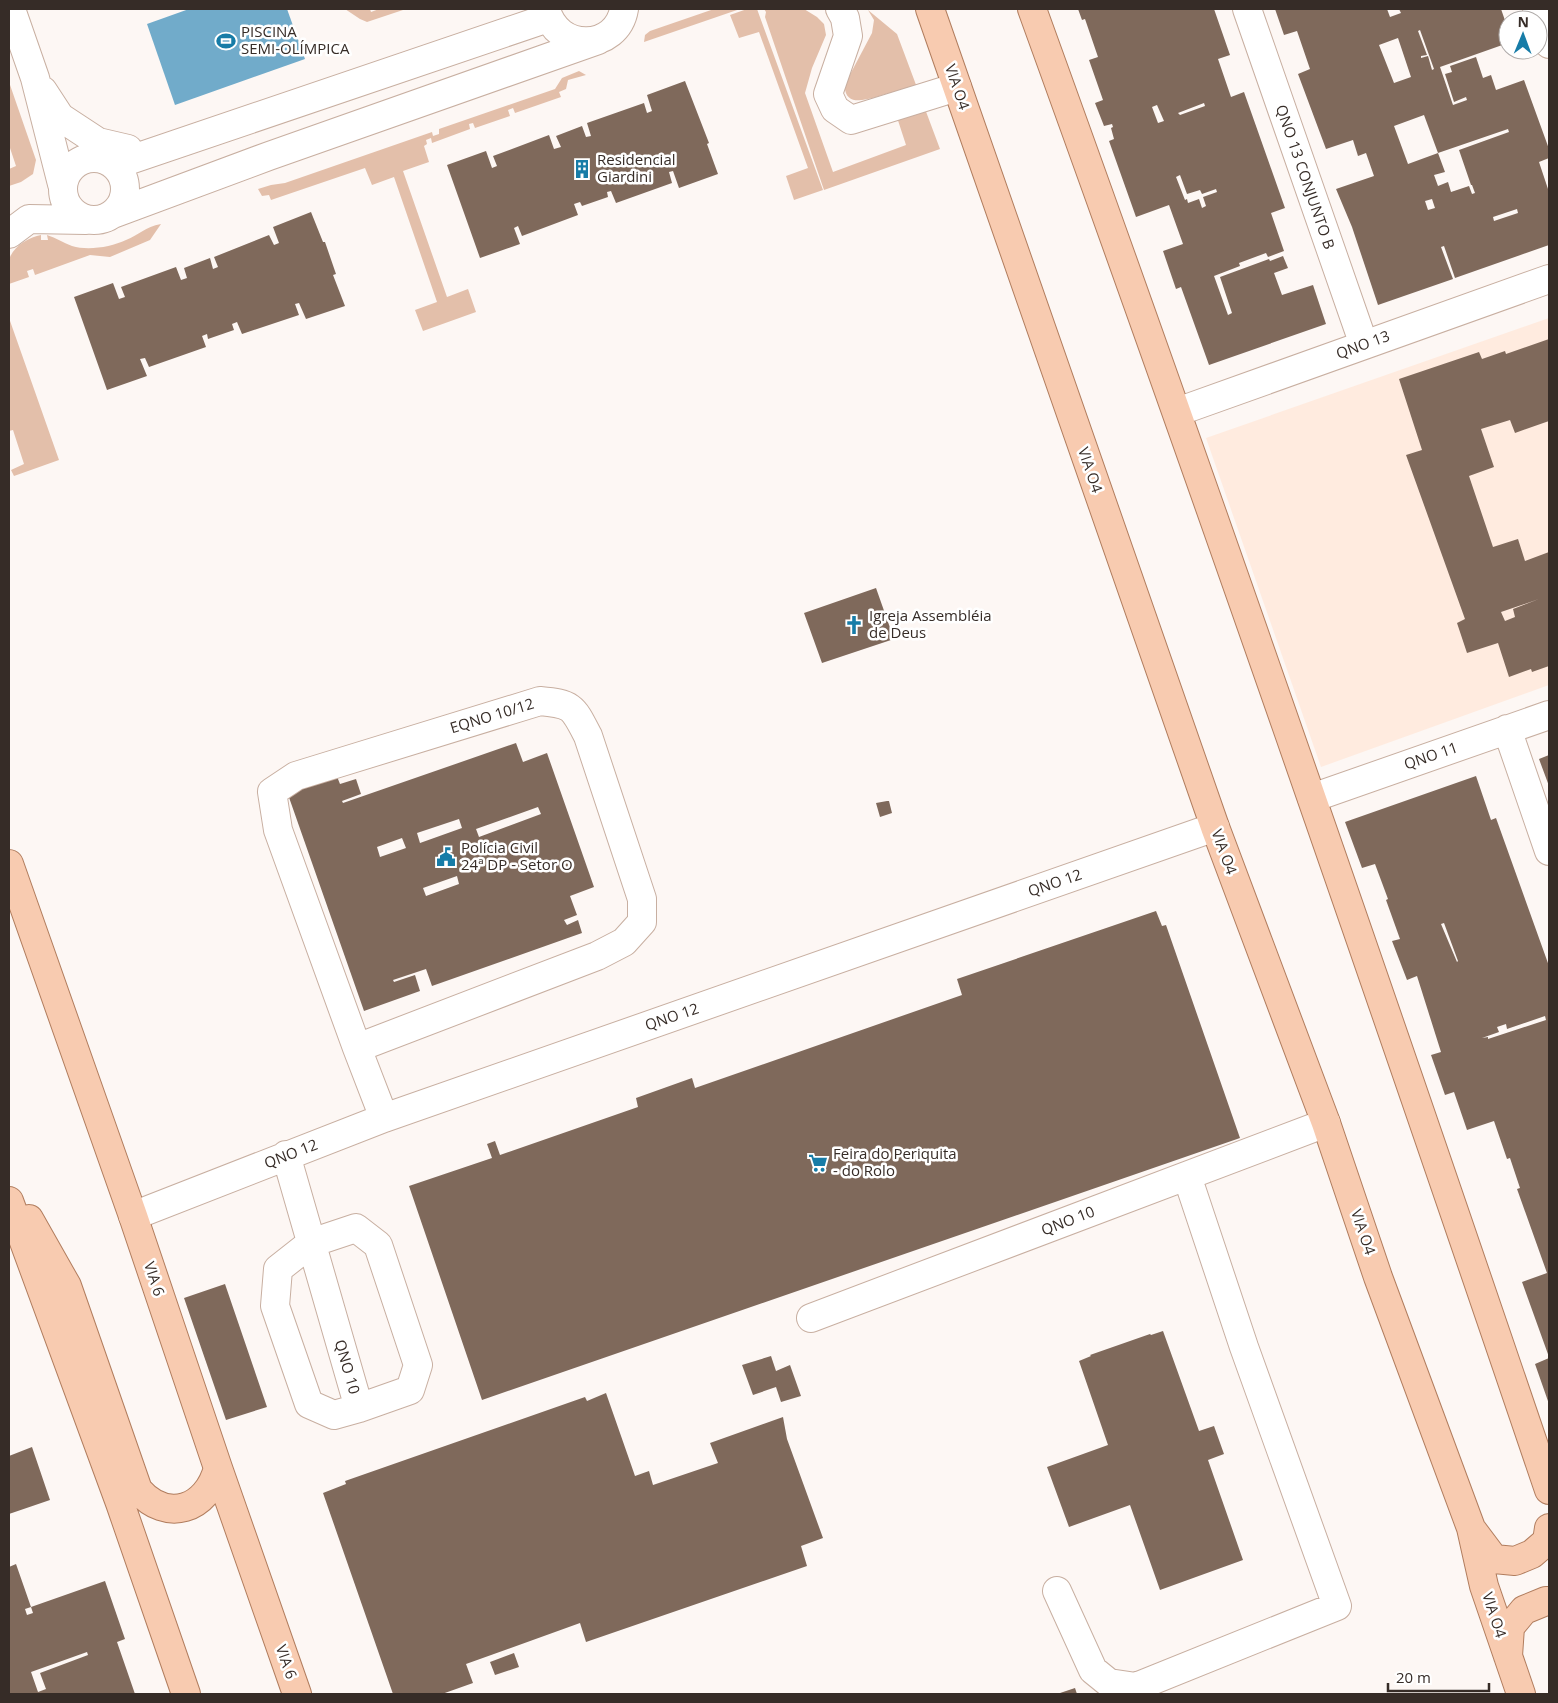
<svg xmlns="http://www.w3.org/2000/svg" width="1558" height="1703" viewBox="0 0 1558 1703" font-family="'Open Sans',sans-serif">
	<style>
		.built { fill: #ffebdf }
		.green { fill: #e3bfaa }
		.water { fill: #71abca }
		.building { fill: #7f695b; fill-rule: evenodd }
		.lines { fill: none; stroke-linecap: round; stroke-linejoin: round }
		.minor-casing { stroke: #c8afa1; stroke-width: 30 }
		.major-casing { stroke: #b17d5e; stroke-width: 30 }
		.minor { stroke: #fff; stroke-width: 28 }
		.major { stroke: #f8cbb0; stroke-width: 28 }
		.labels { text-anchor: middle; stroke-width: 5; stroke-linejoin: round; paint-order: stroke }
		.poi-label { font-size: 15px; fill: #362c27; stroke: #fff; text-anchor: start }
		.street-label { font-size: 15px; fill: #362c27; stroke: #fff }
	</style>
	<rect width="100%" height="100%" fill="#fdf7f4"/>
	<path class="built" d="M1549,318V685L1321,767L1206,438Z"/>
	<path class="green" d="M345,9H370L371,12L379,9H406L367,22L360,19Z
		M714,9H740L644,42L645,35L650,31Z
		M747,9H757L823,190L794,200L786,176L808,168L759,32L739,38L730,15Z
		M764,9H804L817,17L824,24L826,35L812,68L805,93L833,172L906,145L889,93C874,97 843,111 845,84L872,33L874,20L868,10L897,34L940,149L824,190L765,17L766,12Z
		M579,71L586,75L568,80L566,89L559,92L561,97L515,113L513,108L508,110L510,116L475,128L473,123L469,124L470,129L432,143L431,138L426,140L427,144L424,146L429,162L403,171L447,297L468,289L476,312L423,331L415,310L437,302L394,177L372,185L365,168L271,200L269,195L262,196L258,189L271,185L285,183L432,132L433,136L439,134V129L555,89L562,78Z
		M9,82L36,160L33,174L21,182L9,186V169L16,166L9,145Z
		M161,224L150,240L110,257L90,255L35,275L33,269L27,271L29,277L9,284C9,276 7,264 10,257C15,245 30,237 41,235V240H48L47,235C56,238 64,243 72,246C88,251 111,247 126,240C139,235 145,227 161,224Z
		M9,318L59,460L14,476L11,470L24,464L13,430L9,431Z"/>
	<path class="water" d="M189,9H287L305,59L175,105L147,24Z"/>
	<path class="building" d="M1078,9H1214L1230,55L1218,59L1231,97L1244,92L1285,208L1271,213L1284,251L1268,257L1266,253L1239,263L1240,266L1214,276L1228,315L1232,313L1220,277L1269,259L1270,261L1283,256L1288,268L1274,273L1282,295L1313,285L1326,324L1209,365L1181,287L1176,289L1163,251L1183,244L1169,205L1136,217L1109,141L1114,139L1111,128L1113,127L1112,124L1104,126L1095,103L1103,100L1089,60L1098,57L1085,19L1082,20ZM1204,103L1205,106L1180,115L1178,113ZM1157,105L1164,121L1158,123L1152,107ZM1180,175L1187,194L1200,190L1202,194L1216,189L1217,192L1203,197L1206,206L1202,208L1199,199L1188,203L1187,199L1185,200L1176,177Z
		M1275,9H1387L1390,17L1401,13L1399,9H1501L1508,29V43L1440,67L1453,105L1467,100L1466,97L1454,102L1445,74L1452,72L1450,66L1476,57L1483,78L1491,75L1496,90L1524,80L1549,149V158L1539,162L1549,192V245L1455,278L1444,246L1441,247L1453,279L1378,305L1352,227L1336,189L1374,176L1366,153L1358,156L1353,140L1326,149L1298,74L1310,69L1297,31L1284,35ZM1420,30L1434,69L1432,70L1428,56L1421,58V56L1427,55L1418,31ZM1398,38L1411,77L1394,83L1379,45ZM1424,115L1438,153L1408,164L1394,126ZM1508,129L1509,132L1459,150L1471,185H1472L1475,193L1472,194L1469,186L1451,192L1448,182L1438,186L1434,175L1445,172L1438,153ZM1432,199L1435,208L1428,210L1425,201ZM1517,209L1518,213L1494,221L1493,217Z
		M685,81L709,143L707,144L718,174L679,188L673,171L669,172L672,183L616,203L611,191L607,192L608,197L582,206L580,202L574,204L578,215L522,236L518,226L514,228L520,244L480,258L447,165L486,151L492,168L497,166L493,156L549,135L554,149L561,147L556,136L582,126L586,137L591,136L587,123L644,103L647,113L652,111L647,95Z
		M311,212L323,242H325L336,274L333,275L345,306L306,319L299,303L295,304L299,315L242,334L237,322L232,324L234,330L208,339L207,334L202,336L206,347L149,367L145,358L140,359L147,376L107,390L74,297L113,283L119,299L125,297L121,287L176,267L181,280L187,278L184,268L210,258L213,269L218,267L214,257L269,235L274,245L279,243L273,227Z
		M1549,339V397H1548L1549,401V421L1515,433L1510,420L1481,429L1494,467L1469,476L1493,547L1518,539L1525,561L1549,552V666L1532,672L1531,669L1509,677L1498,643L1467,653L1457,623L1465,619L1406,455L1422,450L1399,379L1479,352L1482,359L1505,351L1506,354ZM1539,599L1513,609L1515,617L1505,621L1501,612Z
		M876,588L894,639L822,663L804,613Z
		M516,743L523,762L547,753L594,887L570,896L577,915L564,920L567,925L578,920L582,933L432,986L426,969L393,980L394,982L415,975L420,991L364,1011L285,786L334,769L340,784L356,779L361,794L342,801L343,803ZM538,807L541,814L479,837L476,829ZM459,819L462,828L420,843L417,833ZM402,838L406,848L380,857L377,847ZM457,876L459,884L426,896L423,888Z
		M1549,755V786L1539,759Z
		M1476,776L1491,820L1496,818L1549,966V1357L1522,1282L1547,1273L1517,1189L1520,1188L1510,1158L1507,1159L1494,1121L1467,1130L1454,1092L1445,1095L1431,1055L1441,1052L1417,976L1407,980L1392,941L1400,939L1386,900L1388,899L1375,864L1362,868L1345,822ZM1444,923L1458,961L1457,962L1441,924ZM1545,1016L1546,1020L1488,1039V1037L1482,1038L1499,1032L1497,1027L1506,1024L1507,1029Z
		M887,801H889L892,813L880,817L876,803Z
		M1156,911L1162,926L1166,925L1240,1138L482,1400L409,1186L492,1158L487,1144L495,1141L500,1155L638,1107L636,1098L692,1078L695,1088L962,995L957,979Z
		M225,1284L267,1407L226,1420L184,1298Z
		M1163,1331L1199,1431L1214,1426L1224,1454L1208,1460L1243,1560L1160,1590L1130,1505L1069,1527L1047,1467L1108,1445L1079,1361L1091,1356L1090,1355L1150,1334L1151,1335Z
		M771,1356L776,1371L790,1365L801,1396L781,1402L776,1387L753,1395L742,1365Z
		M1549,1358V1404L1535,1364Z
		M606,1393L635,1476L649,1471L653,1485L718,1463L710,1443L783,1417L787,1439L823,1538L801,1546L807,1566L586,1642L580,1623L466,1664L473,1683L442,1694H393L323,1493L346,1484L345,1481L585,1397L587,1401Z
		M32,1447L50,1500L9,1514V1456Z
		M16,1564L31,1607L25,1609L27,1615L33,1613L31,1607L105,1581L125,1639L117,1642L135,1694H9V1567ZM87,1652L88,1655L40,1673L46,1689L38,1692L31,1672Z
		M514,1653L519,1667L495,1675L490,1662Z
		M1075,1688L1077,1694H1057Z"/>
	<g class="lines">
		<g class="minor-casing">
			<path id="minor" d="M11,9L35,78L62,184
				M546,9C557,53 617,51 624,9
				M840,9L845,18L848,36L828,94L835,109L851,120L957,87
				M1247,9L1364,345
				M1537,9L1549,44
				M43,91L60,117L98,142L128,149
				M63 189a31 31 0 1 1 62 0a31 31 0 1 1-62 0Z
				M115,165L548,18
				M113,214L269,156L598,40
				M9,234L29,219L86,220
				M1177,412L1549,279
				M1507,729L1549,851
				M1312,798L1549,715
				M357,1048L597,956L624,942L642,922V899L588,736C573,707 573,704 540,701L296,776L272,792L278,830L357,1048L384,1118
				M286,1155L359,1408L410,1390L418,1365L378,1245L356,1228L311,1243L278,1269L275,1306L309,1404L334,1415L359,1408
				M133,1216L384,1118L1215,827
				M811,1318L1326,1123
				M1057,1591L1093,1670L1109,1683L1136,1687L1337,1606L1244,1347L1187,1176"/>
		</g>
		<g class="major-casing">
			<path id="major" d="M930,9L1215,827L1326,1123L1378,1277L1471,1528L1484,1586L1521,1694
				M1032,9C1210,500 1381,995 1549,1490
				M9,864L133,1216L218,1468L297,1694
				M9,1201L120,1503L186,1694
				M29,1219L67,1286L138,1490C167,1523 207,1510 218,1468
				M1473,1531L1494,1559L1515,1561L1532,1554L1547,1541L1549,1528
				M1508,1656L1510,1627L1524,1610L1546,1601H1549"/>
		</g>
		<use href="#minor" class="minor"/>
		<use href="#major" class="major"/>
	</g>
	<defs>
		<g id="stadium-bare" transform="scale(1.5)"><path d="M0-5a6.5 5 0 1 0 0 10a6.5 5 0 1 0 0-10ZM-3.5-1.8h7v3.6h-7Z" fill="#177ca7" stroke="#fff" stroke-width="2.5" paint-order="stroke"/></g>
		<g id="building-bare" transform="scale(1.5)"><path d="M-4-6H4V6H1V3H-1V6H-4ZM-2.5-4.3h1.7v1.8h-1.7ZM.8-4.3h1.7v1.8H.8ZM-2.5-1h1.7V.8h-1.7ZM.8-1h1.7V.8H.8Z" fill="#177ca7" stroke="#fff" stroke-width="2.5" paint-order="stroke"/></g>
		<g id="church-bare" transform="scale(1.5)"><path d="M-1.2-6h2.4v3.5h3.3v2.4h-3.3V6h-2.4V-.1h-3.3v-2.4h3.3Z" fill="#177ca7" stroke="#fff" stroke-width="2.5" paint-order="stroke"/></g>
		<g id="civic-bare" transform="scale(1.5)"><path d="M-.6-6.5H3V-4.5H.6V-3L4-1V1h2V6H-6V1h2V-1L-.6-3ZM-1.2 2.5V6h2.4V2.5Z" fill="#177ca7" stroke="#fff" stroke-width="2.5" paint-order="stroke"/></g>
		<g id="supermarket-bare" transform="scale(1.5)"><path d="M-6-5.5h2.5l.6 2H6L4.5 2H-2.5L-4.4-4H-6ZM-1.5 3.2a1.3 1.3 0 1 0 .1 0ZM3 3.2a1.3 1.3 0 1 0 .1 0Z" fill="#177ca7" stroke="#fff" stroke-width="2.5" paint-order="stroke"/></g>
	</defs>
	<g fill-rule="evenodd">
		<use href="#stadium-bare" x="226" y="41"/>
		<use href="#building-bare" x="582" y="169"/>
		<use href="#church-bare" x="854" y="625"/>
		<use href="#civic-bare" x="446" y="857"/>
		<use href="#supermarket-bare" x="818" y="1163"/>
	</g>
	<g class="labels">
		<g class="poi-label">
			<text x="241" y="37">PISCINA<tspan x="241" dy="17">SEMI-OLÍMPICA</tspan></text>
			<text x="597" y="165">Residencial<tspan x="597" dy="17">Giardini</tspan></text>
			<text x="869" y="621">Igreja Assembléia<tspan x="869" dy="17">de Deus</tspan></text>
			<text x="461" y="853">Polícia Civil<tspan x="461" dy="17">24ª DP - Setor O</tspan></text>
			<text x="833" y="1159">Feira do Periquita<tspan x="833" dy="17">- do Rolo</tspan></text>
		</g>
		<g class="street-label">
			<text transform="translate(957 87) rotate(71)" y="5">VIA O4</text>
			<text transform="translate(1305 177) rotate(71)" y="5">QNO 13 CONJUNTO B</text>
			<text transform="translate(1363 345) rotate(-20)" y="5">QNO 13</text>
			<text transform="translate(1090 470) rotate(71)" y="5">VIA O4</text>
			<text transform="translate(492 716) rotate(-17)" y="5">EQNO 10/12</text>
			<text transform="translate(1431 756) rotate(-19)" y="5">QNO 11</text>
			<text transform="translate(1224 852) rotate(70)" y="5">VIA O4</text>
			<text transform="translate(1055 883) rotate(-19)" y="5">QNO 12</text>
			<text transform="translate(672 1017) rotate(-19)" y="5">QNO 12</text>
			<text transform="translate(291 1154) rotate(-21)" y="5">QNO 12</text>
			<text transform="translate(1068 1221) rotate(-21)" y="5">QNO 10</text>
			<text transform="translate(1363 1232) rotate(71)" y="5">VIA O4</text>
			<text transform="translate(154 1279) rotate(72)" y="5">VIA 6</text>
			<text transform="translate(347 1367) rotate(74)" y="5">QNO 10</text>
			<text transform="translate(1494 1615) rotate(72)" y="5">VIA O4</text>
			<text transform="translate(286 1662) rotate(71)" y="5">VIA 6</text>
		</g>
	</g>
	<rect width="1558" height="1703" fill="none" stroke="#362c27" stroke-width="20"/>
	<g transform="translate(1523 35) rotate(1)"><circle r="24" fill="#ffffff" stroke="#afaba9"/>
	<path d="M0-4L9 19L0 12L-9 19Z" fill="#177ca7"/>
	<text y="-8" font-size="14" font-weight="bold" text-anchor="middle" fill="#362c27">N</text>
	</g>
	<path d="M1388 1683v8h101v-8" fill="none" stroke="#362c27" stroke-width="2.5"/>
	<text x="1396" y="1683" font-size="15" fill="#362c27" stroke="#ffffff" stroke-width="4" paint-order="stroke">20 m</text>
</svg>
